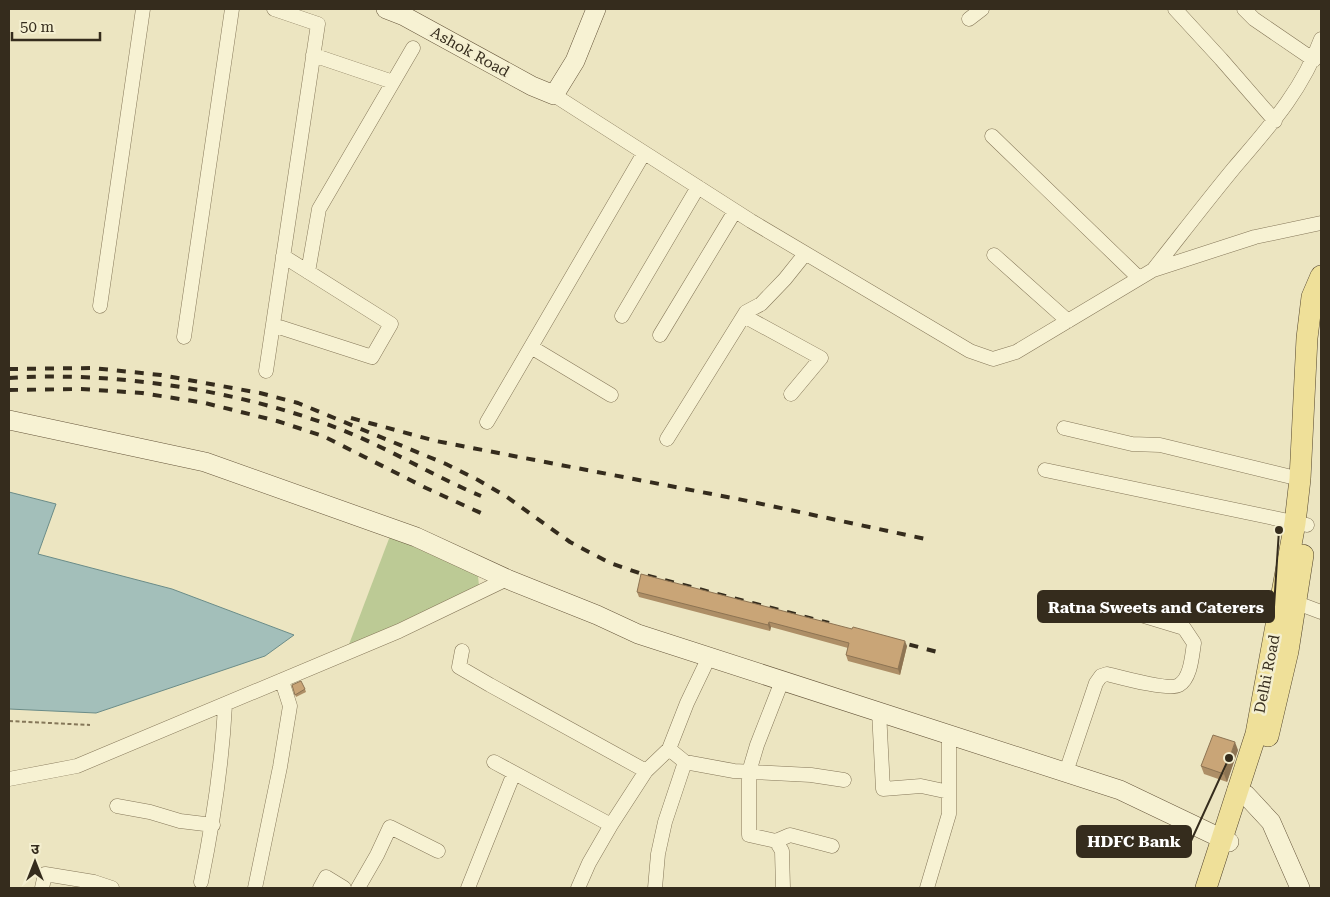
<svg xmlns="http://www.w3.org/2000/svg" width="1330" height="897" viewBox="0 0 1330 897" font-family="'Roboto Serif','Noto Sans Devanagari',serif">
	<style>
		.green { fill: #bcca95 }
		.water { fill: #a3bfba; stroke: #6b8c88 }
		.lines { fill: none; stroke-linecap: round; stroke-linejoin: round }
		.street-casing { stroke: #857759; stroke-width: 15 }
		.secondary-casing { stroke: #67573c; stroke-width: 20 }
		.primary-casing { stroke: #52442d; stroke-width: 22 }
		.path { stroke: #857759; stroke-width: 2; stroke-dasharray: 4 2.5; stroke-linecap: butt }
		.street { stroke: #f7f2d3; stroke-width: 14 }
		.secondary { stroke: #f7f2d3; stroke-width: 19 }
		.primary { stroke: #efe099; stroke-width: 21 }
		.rail { stroke: #352c1d; stroke-width: 4; stroke-dasharray: 9 9; stroke-linecap: butt }
		.wall { fill: #ad8e66 }
		.shaded-wall { fill: #8d7453 }
		.building { fill: #c9a577; stroke: #8d7453 }
		.labels { text-anchor: middle; stroke-width: 5; stroke-linejoin: round; paint-order: stroke }
		.street-label { font-size: 15px; fill: #352c1d; stroke: #f4efd0 }
		.leader { fill: none; stroke: #352c1d; stroke-width: 2 }
		.callout-dot { fill: #352c1d; stroke: #f4efd0; stroke-width: 2 }
		.callout { fill: #352c1d; stroke: #352c1d; stroke-width: 2 }
		.callout-label { font-size: 16px; text-anchor: middle; font-weight: bold; fill: #fff }
	</style>
	<rect width="100%" height="100%" fill="#ece5c1"/>
	<path class="green" d="M390,536L478,576L479,586L348,647Z"/>
	<path class="water" d="M9,492L56,504L38,554L172,589L294,635L265,656L96,713L9,709Z"/>
	<g class="lines">
		<g class="street-casing">
			<path id="street" d="M1175,9L1221,59L1275,121
				M1244,9L1254,19L1314,60
				M969,19L982,9
				M313,55L393,82
				M554,95L751,221L970,351L993,359L1016,352L1153,270L1255,237L1321,223
				M992,136L1139,278
				M994,255L1068,321
				M1153,270C1180,236 1206,202 1234,168C1269,127 1302,91 1321,39
				M308,272L319,209L413,48
				M100,306L143,9
				M622,316L698,187
				M744,316L821,358L791,394
				M273,325L372,357L391,324L283,256
				M660,335L735,211
				M184,337L232,9
				M531,347L611,395
				M266,371L318,24L274,9
				M487,422L644,153
				M1064,428L1132,444L1160,445L1300,479
				M667,439L746,312L761,304L785,279L805,254
				M1045,470L1307,525
				M1297,603L1321,612
				M462,651L459,667L490,685L646,771
				M709,657L687,703L669,749L685,762L734,771L811,775L844,780
				M782,681L757,745L749,772V835L776,841L790,835L832,846
				M879,711L883,789L921,786L949,792
				M494,762L611,825
				M1066,772L1096,683L1101,676L1107,674C1119,677 1170,691 1179,685C1191,678 1192,655 1194,643L1184,628L1118,608
				M9,779L77,766L399,631L507,579
				M117,806L150,812L180,821L213,825
				M776,841L782,851L783,888
				M201,882C213,823 222,765 225,705
				M42,888L45,874L94,882L112,888
				M255,888L280,767L290,706L282,681
				M320,888L326,877L344,888
				M358,888L377,855L390,827L438,851
				M468,888L514,773
				M578,888L589,863L611,825L646,771L669,749
				M655,888L658,854L665,822L685,762
				M927,888L949,814V734"/>
		</g>
		<g class="secondary-casing">
			<path id="secondary" d="M386,9L404,16L532,86L554,95L575,61L596,9
				M9,420L205,462L416,537L507,579L597,615L638,634L1120,790L1229,842
				M1237,790L1246,795L1271,822L1300,888"/>
		</g>
		<g class="primary-casing">
			<path id="primary" d="M1268,736L1288,651L1303,555
				M1206,888L1256,734L1280,604L1295,523L1300,479L1307,338L1312,297L1321,276"/>
		</g>
		<path class="path" d="M9,721L90,725"/>
		<use href="#street" class="street"/>
		<use href="#secondary" class="secondary"/>
		<use href="#primary" class="primary"/>
		<path class="rail" d="M9,369L92,368L161,375L260,393L298,403L446,464L478,480L507,497L570,542L610,563L645,575L829,623
			M9,378C114,371 238,390 337,428C387,447 433,476 481,496
			M9,390L81,389L142,393L205,403L277,421L323,436L426,488L483,514
			M351,418L436,441L748,501L930,540
			M892,640L941,653"/>
	</g>
	<path class="wall" d="M637,592L907,646L900,675L848,661L846,655L848,648L771,627L770,631L639,597Z
		M292,685L305,689L306,692L296,697Z
		M1238,750L1227,782L1204,774L1201,766Z"/>
	<path class="shaded-wall" d="M769,622L771,627L770,631L768,625Z
		M905,641L907,646L900,675L898,669Z
		M1235,742L1238,750L1227,782L1224,774Z"/>
	<path class="building" d="M641,574L852,629L853,627L905,641L898,669L846,655L849,643L769,622L768,625L637,592Z
		M301,681L305,689L295,695L292,685Z
		M1213,735L1235,742L1224,774L1201,766Z"/>
	<g class="labels">
		<g class="street-label">
			<text transform="translate(470 52) rotate(29)" y="5">Ashok Road</text>
			<text transform="translate(1267 674) rotate(-79)" y="5">Delhi Road</text>
		</g>
	</g>
	<path class="leader" d="M1279 530L1274 607M1229 758L1191 841"/>
	<g class="callout-dot">
		<circle cx="1279" cy="530" r="5"/>
		<circle cx="1229" cy="758" r="5"/>
	</g>
	<g class="callout">
		<rect x="1038" y="591" width="236" height="31" rx="5"/>
		<rect x="1077" y="826" width="114" height="31" rx="5"/>
	</g>
	<g class="callout-label">
		<text x="1156" y="613">Ratna Sweets and Caterers</text>
		<text x="1134" y="847">HDFC Bank</text>
	</g>
	<rect width="1330" height="897" fill="none" stroke="#352c1d" stroke-width="20"/>
	<g transform="translate(35 862)" stroke="#f4efd0" stroke-width="4" paint-order="stroke">
	<path d="M0-4L9 19L0 12L-9 19Z" fill="#352c1d"/>
	<text y="-8" font-size="14" font-weight="bold" text-anchor="middle" fill="#352c1d">उ</text>
	</g>
	<path d="M12 32v8h88v-8" fill="none" stroke="#352c1d" stroke-width="2.5"/>
	<text x="20" y="32" font-size="15" fill="#352c1d" stroke="#f4efd0" stroke-width="4" paint-order="stroke">50 m</text>
</svg>
